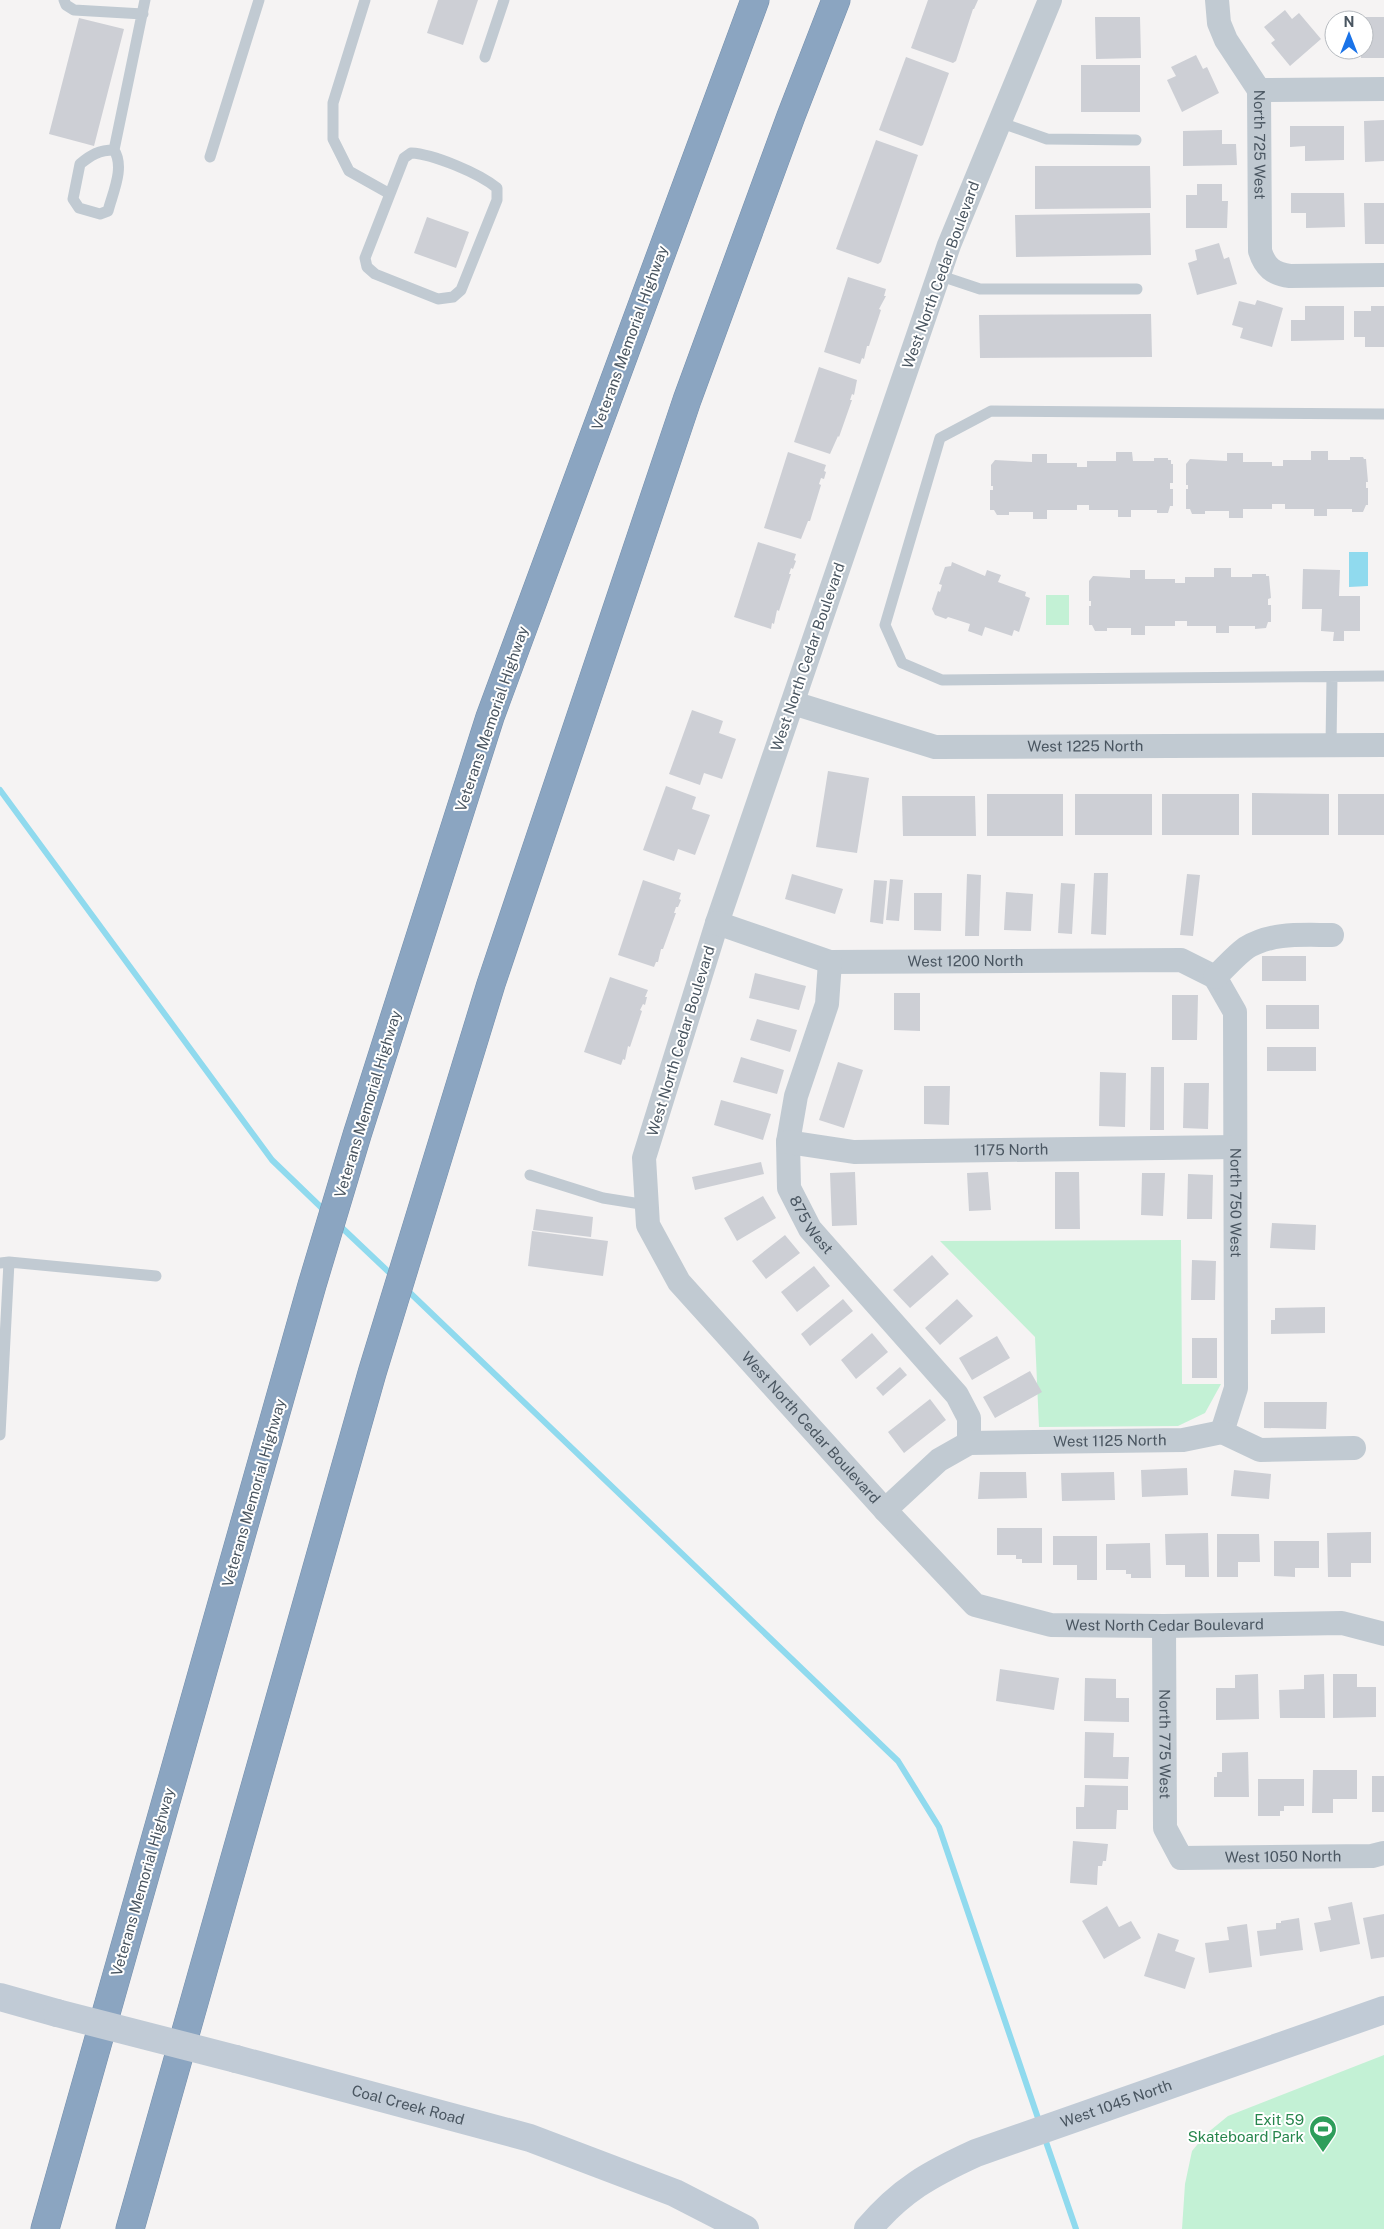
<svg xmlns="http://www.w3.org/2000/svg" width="1384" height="2229" viewBox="0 0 1384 2229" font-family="'Public Sans',sans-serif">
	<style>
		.green { fill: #c3f1d5 }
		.water { fill: #90daee }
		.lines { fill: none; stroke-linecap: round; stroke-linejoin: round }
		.stream { stroke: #90daee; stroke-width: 6 }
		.building { fill: #cdcfd5 }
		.motorway-casing { stroke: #7690ad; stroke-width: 29 }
		.service { stroke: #c1cad2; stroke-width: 11 }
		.minor { stroke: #c1cad2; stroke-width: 24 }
		.secondary { stroke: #c1cbd6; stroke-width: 28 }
		.motorway { stroke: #8ba5c1; stroke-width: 28 }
		.secondary-bridge { stroke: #c1cbd6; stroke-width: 28 }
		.labels { text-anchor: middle; stroke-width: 4; stroke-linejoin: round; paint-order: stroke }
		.street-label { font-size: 15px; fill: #4a5661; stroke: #fff }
		.leisure-label { font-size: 15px; fill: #27864d; stroke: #fff; text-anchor: end }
	</style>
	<rect width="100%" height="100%" fill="#f5f3f3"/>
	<path class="green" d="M1046,595H1069V625H1046Z
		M1181,1240L1182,1384H1221L1205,1413L1178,1426L1039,1427L1035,1337L940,1241Z
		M1384,2055V2229H1182L1185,2184L1192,2151L1206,2134L1228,2116Z"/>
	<path class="water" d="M1349,552H1368V586L1349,587Z"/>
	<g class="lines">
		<path class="stream" d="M0,790L272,1160L327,1213
			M338,1224L394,1277
			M405,1288L898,1761L939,1827L1040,2124
			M1044,2136L1076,2229"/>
	</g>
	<path class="building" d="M438,0H478L463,45L427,33Z
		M928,0H978L974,9H973L956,61L953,63L911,48Z
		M1285,10L1292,19L1299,13L1321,39L1290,66L1271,43L1275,40L1264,27Z
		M1095,17H1140L1141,58L1096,59Z
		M1355,17H1384V58H1361V53H1344V50H1364V20H1355Z
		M79,18L124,29L94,146L49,134Z
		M1196,55L1203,69L1207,67L1219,93L1182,112L1167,80L1176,76L1171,67Z
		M906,57L949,73L923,145L921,146L879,130Z
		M1081,65H1140V112H1081Z
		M1384,120V161L1365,162L1364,121Z
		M1290,126H1344V160L1305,161V146L1290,147Z
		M1222,130V144H1236L1237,165L1183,166V131Z
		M876,140L918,155L881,262L878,264L836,249Z
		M1035,166H1150L1151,208L1035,209Z
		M1197,184H1222V201H1228L1227,228H1186V195H1197Z
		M1291,193H1344L1345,227L1306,228V213H1291Z
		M1364,203H1384V244H1365Z
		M1150,213L1151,255L1016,257L1015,215Z
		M427,217L469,232L456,268L414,253Z
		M1219,243L1224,259L1229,257L1237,284L1197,295L1188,263L1197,260L1195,250Z
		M848,277L886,289L884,296H886L879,309L881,310L869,346H867L864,359L862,358L860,364L824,352Z
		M1257,300L1283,308L1272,347L1240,338L1243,328L1232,325L1239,301L1255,305Z
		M1305,306H1344V340L1291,341V320H1305Z
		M1371,306H1384V347H1365V337H1354V311H1371Z
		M1151,314L1152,357L980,358L979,315Z
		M819,367L857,380L854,395L852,394L850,400H852L839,437L838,436L830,454L794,442Z
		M1311,451H1328V460H1350V457H1363L1364,459H1366L1368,482H1366V488H1368V505H1366L1363,512H1352V509H1327V516H1314V509H1285V504H1272V509H1243V518H1229V511H1205V514H1192L1190,509H1186V489H1188V485H1186V464L1190,459L1227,461V453H1243V462H1272V466H1283V460H1311Z
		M788,452L826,465L824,471L826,472L824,479L821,478L819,484L821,485L810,521H808L801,539L764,528Z
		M1116,452H1132L1133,461H1154V458H1168V460H1171V464H1173V483H1170V489H1173V506H1170L1168,513H1157V510H1131V517H1118V510H1089V505H1077V510H1047V519H1033V512H1009V515H997L994,510H990V490H993V486H991V465L995,460L1032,462V454H1047V463H1077V467H1087V461H1116Z
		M758,542L796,554L794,560L796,561L793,569L791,568L789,574H791L779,611L777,610L774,624L772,623L771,629L734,617Z
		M952,562L985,576L987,570L1001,575L998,582L1026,592L1025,596L1030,598L1019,632L1014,630L1012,636L985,627L982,636L968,631L970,624L948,617L946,619L935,615L932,609L938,591L940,592L942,585L939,584L945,567L951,566Z
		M1214,568H1231V577H1252V574H1266V576H1269L1271,598L1268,599V605H1271V622H1268L1266,628L1255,629V626H1229V633H1216V626H1187V621H1175V626H1145V635H1131V628H1107V631H1095L1092,625H1089V606H1091V601H1089V581L1093,576L1130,578V570H1145V579H1175V583H1185V577H1214Z
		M1303,569L1340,570L1339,596H1360V631H1344V641H1333L1334,632L1321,631L1322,609H1302Z
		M692,710L723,721L719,733L736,739L722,779L704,773L700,785L669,774Z
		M828,771L869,778L857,853L816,847Z
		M666,786L696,797L692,809L710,815L695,855L678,849L674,861L643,850Z
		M1252,793L1329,794V835H1252Z
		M987,794H1063V836H987Z
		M1075,794H1152V835H1075Z
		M1162,794H1239V835H1162Z
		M1338,794H1384V835H1338Z
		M902,796H975L976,836H903Z
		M1094,873H1108L1106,935L1091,934Z
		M792,874L843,889L835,914L785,899Z
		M967,874L981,875L979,936H965Z
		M1187,874L1200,875L1193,936L1180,935Z
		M890,879L903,880L899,921L886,920Z
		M643,880L681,893L679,899L681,900L678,907H676L674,913H676L663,949H661L658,962H656L654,967L618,955Z
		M874,880L887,881L883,924L870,922Z
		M1061,883L1075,884L1072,934L1058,933Z
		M1006,892L1033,894L1031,931L1004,930Z
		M914,893H942L941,931L914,930Z
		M1262,956H1306V981H1262Z
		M755,973L806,986L799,1010L749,998Z
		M610,977L648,990L645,997H647L645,1005L643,1004L640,1010L642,1011L630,1047L628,1046L625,1060L623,1059L621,1065L584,1052Z
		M894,993H920V1031L894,1030Z
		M1172,995H1198L1197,1040H1172Z
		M1266,1005H1319V1029H1266Z
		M757,1019L797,1030L790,1052L750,1040Z
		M1267,1047H1316V1071H1267Z
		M741,1057L784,1070L777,1094L733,1082Z
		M838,1062L863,1070L844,1128L819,1120Z
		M1151,1067H1164V1130H1150Z
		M1100,1072L1126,1073L1125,1127L1099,1126Z
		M1184,1083H1209L1208,1129L1183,1128Z
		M924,1086H950L949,1125L924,1124Z
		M721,1100L771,1114L763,1140L714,1125Z
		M761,1162L764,1174L695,1190L692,1177Z
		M855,1172L857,1225L832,1226L830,1173Z
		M988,1172L991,1210L969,1211L967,1173Z
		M1055,1172H1079L1080,1229H1055Z
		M1142,1173H1165L1163,1216L1141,1215Z
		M1188,1174L1213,1175L1212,1219H1187Z
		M763,1196L776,1218L737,1241L724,1218Z
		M536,1209L593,1217L591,1237L533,1230Z
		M1272,1223L1316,1225L1315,1250L1270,1248Z
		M532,1231L608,1241L603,1276L528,1266Z
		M785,1235L800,1253L766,1279L752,1261Z
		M932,1255L949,1274L910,1308L893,1290Z
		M1192,1260L1216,1261L1215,1300H1191Z
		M814,1266L830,1286L797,1312L781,1292Z
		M843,1299L853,1311L810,1346L801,1334Z
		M957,1299L973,1316L940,1345L925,1328Z
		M1325,1307V1333L1271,1334V1320H1275V1308Z
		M872,1333L888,1352L856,1379L841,1360Z
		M997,1336L1010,1358L972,1380L959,1358Z
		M1192,1338H1217V1378H1192Z
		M900,1367L907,1375L883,1396L876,1388Z
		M1030,1371L1042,1392L995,1418L983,1397Z
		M930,1399L946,1420L904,1453L888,1432Z
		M1264,1402H1327L1326,1429L1264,1428Z
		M1187,1468L1188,1495L1142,1497L1141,1470Z
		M1234,1470L1271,1474L1269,1499L1231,1496Z
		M980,1472H1026L1027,1498L978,1499Z
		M1114,1472L1115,1500L1062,1501L1061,1473Z
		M997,1528H1042V1563H1022V1559H1016V1555H997Z
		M1371,1532V1563H1351V1577H1328L1327,1533Z
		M1208,1533L1209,1577H1185V1565H1166L1165,1534Z
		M1217,1534H1259L1260,1562H1238V1577H1217Z
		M1053,1536H1097V1580H1077V1565H1053Z
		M1274,1541H1319V1568H1295V1577L1274,1576Z
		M1150,1543L1151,1578H1131V1574H1126V1570H1106V1544Z
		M1000,1669L1059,1678L1054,1710L996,1701Z
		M1258,1674L1259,1719L1216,1720V1688H1235V1675Z
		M1324,1674L1325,1718H1280L1279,1690L1304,1689V1675Z
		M1333,1674H1357V1687H1376V1717L1333,1718Z
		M1085,1678L1116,1679V1698H1129V1722L1084,1721Z
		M1085,1732L1114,1733L1113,1757H1129L1128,1779L1084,1778Z
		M1248,1752L1249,1797H1214V1777H1217V1772H1222V1753Z
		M1313,1770H1357V1799H1333V1813H1312Z
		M1372,1776H1384V1812H1372Z
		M1258,1779H1304V1806H1284V1811H1280V1816H1258Z
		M1085,1785L1128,1786V1810H1117L1116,1829H1076V1807H1084Z
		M1073,1841L1108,1844L1106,1861H1103L1102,1866H1098L1097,1885L1070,1883Z
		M1352,1902L1360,1944L1320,1952L1314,1923L1331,1920L1328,1907Z
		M1107,1906L1119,1927L1131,1921L1141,1938L1104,1959L1082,1921Z
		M1384,1914V1957L1371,1959L1363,1918Z
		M1299,1918L1303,1950L1260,1956L1257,1931L1276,1929V1923H1281V1921Z
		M1247,1924L1252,1967L1209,1973L1205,1943L1229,1940L1227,1927Z
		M1158,1933L1179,1940L1175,1951L1195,1958L1185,1989L1144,1976Z"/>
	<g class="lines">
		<g class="motorway-casing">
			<path id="motorway" d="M45,2229L312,1285L357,1135L490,717L755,0
				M130,2229L372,1373L491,984L687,400L791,116L836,0"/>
		</g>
		<path class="service" d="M64,0L66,5L74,10L143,14
			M365,0L333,103V139L349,171L390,194
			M485,57L504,0
			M999,122L1047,139L1136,140
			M114,150C99,150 91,155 80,164L73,199L79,208L100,214L108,211C113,192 125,167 114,150L145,0
			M411,153C433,154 479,173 497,188V200L461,290L453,297L438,299L375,274L367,267L365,258L404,158Z
			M210,157L259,0
			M938,275L980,289H1137
			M1384,414L991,411L940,438L885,625L902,663L942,680L1384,676
			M1331,745L1332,677
			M530,1175L603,1198L647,1205
			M9,1262L156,1276
			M0,1263L9,1262L0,1435"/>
		<g class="minor">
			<path id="s1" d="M1050,0L949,245L717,923L644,1158L648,1225L679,1282L885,1510L975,1605L1051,1625L1164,1626L1342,1623L1384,1634"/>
			<path id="s2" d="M1217,0L1219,23L1226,40L1259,90L1260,251C1265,267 1273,274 1290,276L1384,275"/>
			<path d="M1259,90L1384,89"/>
			<path id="s3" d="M793,703L935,747L1384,745"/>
			<path id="s4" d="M717,923L830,962L1181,960L1215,977"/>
			<path id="s5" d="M830,962L827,1004L796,1096L788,1142L789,1188L810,1229L957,1395L969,1418V1443"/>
			<path id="s6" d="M1215,977L1235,1012L1236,1388L1222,1432"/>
			<path d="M1215,977C1225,968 1235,956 1246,948C1272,932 1302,935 1332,935"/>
			<path id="s7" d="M788,1142L854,1152L1235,1147"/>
			<path id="s8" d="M885,1510L939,1460L969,1443L1183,1440L1222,1432L1260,1450L1354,1448"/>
			<path id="s9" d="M1164,1626L1165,1828L1181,1858L1372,1856L1384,1853"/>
		</g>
		<g class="secondary">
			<path d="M0,1997L57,2013"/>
			<path id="s10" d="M236,2059L530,2138L675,2193L745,2229"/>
			<path id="s11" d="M868,2229C901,2190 930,2174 976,2153L1384,2010"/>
		</g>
		<use href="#motorway" class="motorway"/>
		<path class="secondary-bridge" d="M57,2013L236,2059"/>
	</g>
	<defs>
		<g id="stadium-pin" transform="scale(1.4375)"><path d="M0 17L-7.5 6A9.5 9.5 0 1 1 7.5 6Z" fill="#2e9e5b" stroke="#fff"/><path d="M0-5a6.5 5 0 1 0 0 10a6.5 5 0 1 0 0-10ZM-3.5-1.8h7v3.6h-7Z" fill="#fff"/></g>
	</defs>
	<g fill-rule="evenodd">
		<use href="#stadium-pin" x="1323" y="2129"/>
	</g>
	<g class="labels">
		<g class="street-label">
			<text dy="5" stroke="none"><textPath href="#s2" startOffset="156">North 725 West</textPath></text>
			<text transform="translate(941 275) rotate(-70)" y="5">West North Cedar Boulevard</text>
			<text transform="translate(630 338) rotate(-70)" y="5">Veterans Memorial Highway</text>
			<text transform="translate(808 657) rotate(-71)" y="5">West North Cedar Boulevard</text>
			<text transform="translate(492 719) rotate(-71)" y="5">Veterans Memorial Highway</text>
			<text dy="5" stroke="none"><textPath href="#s3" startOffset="299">West 1225 North</textPath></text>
			<text dy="5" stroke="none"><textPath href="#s4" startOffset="255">West 1200 North</textPath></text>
			<text transform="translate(681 1041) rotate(-73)" y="5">West North Cedar Boulevard</text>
			<text transform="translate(368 1104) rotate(-73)" y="5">Veterans Memorial Highway</text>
			<text dy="5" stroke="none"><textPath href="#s7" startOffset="224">1175 North</textPath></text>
			<text dy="5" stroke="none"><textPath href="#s6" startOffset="231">North 750 West</textPath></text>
			<text dy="5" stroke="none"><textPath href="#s5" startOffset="275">875 West</textPath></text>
			<text dy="5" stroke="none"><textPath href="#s1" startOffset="1556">West North Cedar Boulevard</textPath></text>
			<text dy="5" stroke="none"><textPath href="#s8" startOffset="249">West 1125 North</textPath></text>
			<text transform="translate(254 1493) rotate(-74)" y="5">Veterans Memorial Highway</text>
			<text dy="5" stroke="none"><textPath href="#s1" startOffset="1990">West North Cedar Boulevard</textPath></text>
			<text dy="5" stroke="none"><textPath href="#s9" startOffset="118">North 775 West</textPath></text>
			<text dy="5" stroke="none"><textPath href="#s9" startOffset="338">West 1050 North</textPath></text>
			<text transform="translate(143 1882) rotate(-74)" y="5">Veterans Memorial Highway</text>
			<text dy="5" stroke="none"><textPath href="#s11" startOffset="282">West 1045 North</textPath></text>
			<text dy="5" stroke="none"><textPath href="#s10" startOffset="178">Coal Creek Road</textPath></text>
		</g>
		<g class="leisure-label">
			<text x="1304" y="2125">Exit 59<tspan x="1304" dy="17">Skateboard Park</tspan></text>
		</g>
	</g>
	<g transform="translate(1349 35)"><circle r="24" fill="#ffffff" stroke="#b7bbc0"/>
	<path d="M0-4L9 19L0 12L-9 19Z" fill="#1a73e8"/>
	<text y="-8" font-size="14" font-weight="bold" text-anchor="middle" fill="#4a5661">N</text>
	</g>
</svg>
